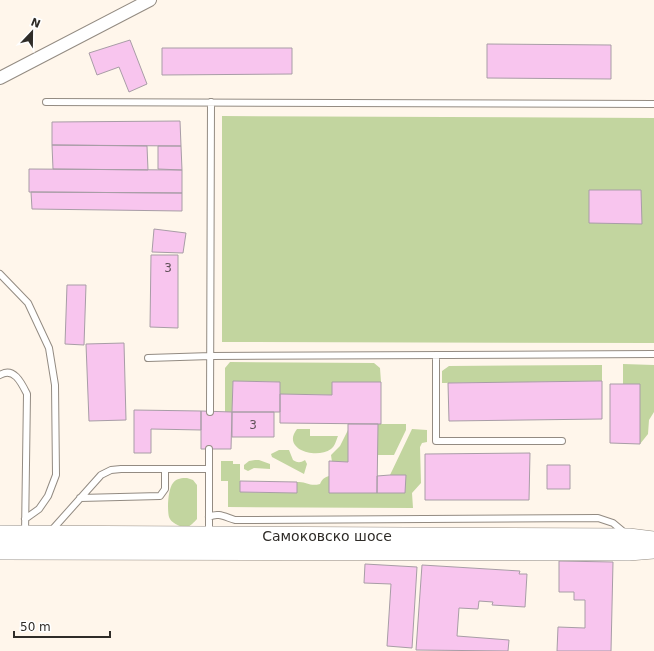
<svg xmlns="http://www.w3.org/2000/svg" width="654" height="651" viewBox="0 0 654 651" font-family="'DejaVu Sans',sans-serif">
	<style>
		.green { fill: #c2d59f }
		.building { fill: #f8c5ee; stroke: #a89da6 }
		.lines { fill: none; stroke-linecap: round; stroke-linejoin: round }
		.service-casing { stroke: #938b82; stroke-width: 8 }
		.minor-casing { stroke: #938b82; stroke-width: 14 }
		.secondary-casing { stroke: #938b82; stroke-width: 18 }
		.service { stroke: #fff; stroke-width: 6 }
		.minor { stroke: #fff; stroke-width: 12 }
		.secondary { stroke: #fff; stroke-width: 17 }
		.labels { text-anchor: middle; stroke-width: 3; stroke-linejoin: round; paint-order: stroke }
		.number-label { font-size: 12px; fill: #61525a }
		.street-label { font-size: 14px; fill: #2f2c28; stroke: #fff }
	</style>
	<rect width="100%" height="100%" fill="#fff6eb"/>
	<path class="green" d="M222,116L654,118V343L222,342Z
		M230,362L374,363L380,368L381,382H332V395L280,394V382L233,381L232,412H225V368Z
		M623,364L654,365V412L649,420L648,434L640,444V384H623Z
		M602,365V381L442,383V371L449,366Z
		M378,424H406V430L394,455H377Z
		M297,429H310V436H338C336,441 335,446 331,449C316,460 281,449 297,429Z
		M412,429L427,430V442L422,443L420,447L421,483L412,493L413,508L228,507V481H221V461H233V464H240V492L296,493L297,482C307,481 309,487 320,484C322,479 325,477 329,476V493H405V475H390Z
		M348,430V462H332L331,455L340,446Z
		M279,450H289L293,460C298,463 300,463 305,460L307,464L304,474L272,457L271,454Z
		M255,460H259L270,464V469L254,468L248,471L244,469V465L249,461Z
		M187,478L193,480L197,485V519C194,522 191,526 187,527C181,528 171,523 169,517C167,509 168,489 173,483C177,478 182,478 187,478Z"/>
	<path class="building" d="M130,40L147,84L129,92L119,67L97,75L89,53Z
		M487,44L611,45V79L487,78Z
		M162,48H292V74L162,75Z
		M180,121L181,146L52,145V122Z
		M52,145L147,146L148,170L53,169Z
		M158,146H181L182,170L158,169Z
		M29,169L182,170V193L29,192Z
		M589,190H641L642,224L589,223Z
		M31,192L182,193V211L32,209Z
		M154,229L186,233L183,253L152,252Z
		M151,255H178V328L150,327Z
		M67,285H86L84,345L65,344Z
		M124,343L126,420L89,421L86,344Z
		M233,381L280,382V412H232Z
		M602,381V419L449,421L448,383Z
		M332,382H381V424L280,423V394L332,395Z
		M610,384H640V444L610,443Z
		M134,410L201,411V430L151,429V453H134Z
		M201,411L232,412L231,449H201Z
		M232,412H274V437H232Z
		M348,424H378L377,493H329V461L348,462Z
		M530,453L529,500H425V454Z
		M547,465H570V489H547Z
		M390,475H406L405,493H377V476Z
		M240,481L297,482V493L240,492Z
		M559,561L613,562L611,651H557L558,627L585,628V600H574V592H559Z
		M365,564L417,567L412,648L387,646L391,584L364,583Z
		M422,565L520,571L519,574H527L525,607L492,605L493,602L479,601L478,609L459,608L457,636L509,640L508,651L416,650Z"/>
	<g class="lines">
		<g class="service-casing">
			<path id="service" d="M46,102L654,104
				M0,274L28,303L49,348L55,385L56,475L48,496L39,509L25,519
				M436,355V441H562
				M148,358L211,356L654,354
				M0,375C14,366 22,384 27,394L25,534
				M210,412L211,102
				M209,469V449
				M80,498L160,496L165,489V469
				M209,517C218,512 225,517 235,520L598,518L613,523L625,533
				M51,531L101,475L111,470L121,469H209V533"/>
		</g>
		<g class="minor-casing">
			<path id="minor" d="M0,78L150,0"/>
		</g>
		<g class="secondary-casing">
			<path id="secondary" d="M0,534L629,537L654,540
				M0,551L629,552L654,550"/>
		</g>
		<use href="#service" class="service"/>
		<use href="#minor" class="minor"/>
		<use href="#secondary" class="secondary"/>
	</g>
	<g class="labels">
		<g class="number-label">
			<text x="168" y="272">3</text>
			<text x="253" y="429">3</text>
		</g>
		<g class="street-label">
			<text x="327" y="541">Самоковско шосе</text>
		</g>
	</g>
	<g transform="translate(32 32) rotate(22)" stroke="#ffffff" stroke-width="3" paint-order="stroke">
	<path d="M0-3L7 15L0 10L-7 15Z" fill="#2f2c28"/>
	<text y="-6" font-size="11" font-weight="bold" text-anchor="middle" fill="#2f2c28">N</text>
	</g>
	<path d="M14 631v6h96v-6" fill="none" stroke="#2f2c28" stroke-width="2"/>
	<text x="20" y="631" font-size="12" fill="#2f2c28" stroke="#ffffff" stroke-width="3" paint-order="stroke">50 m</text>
</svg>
